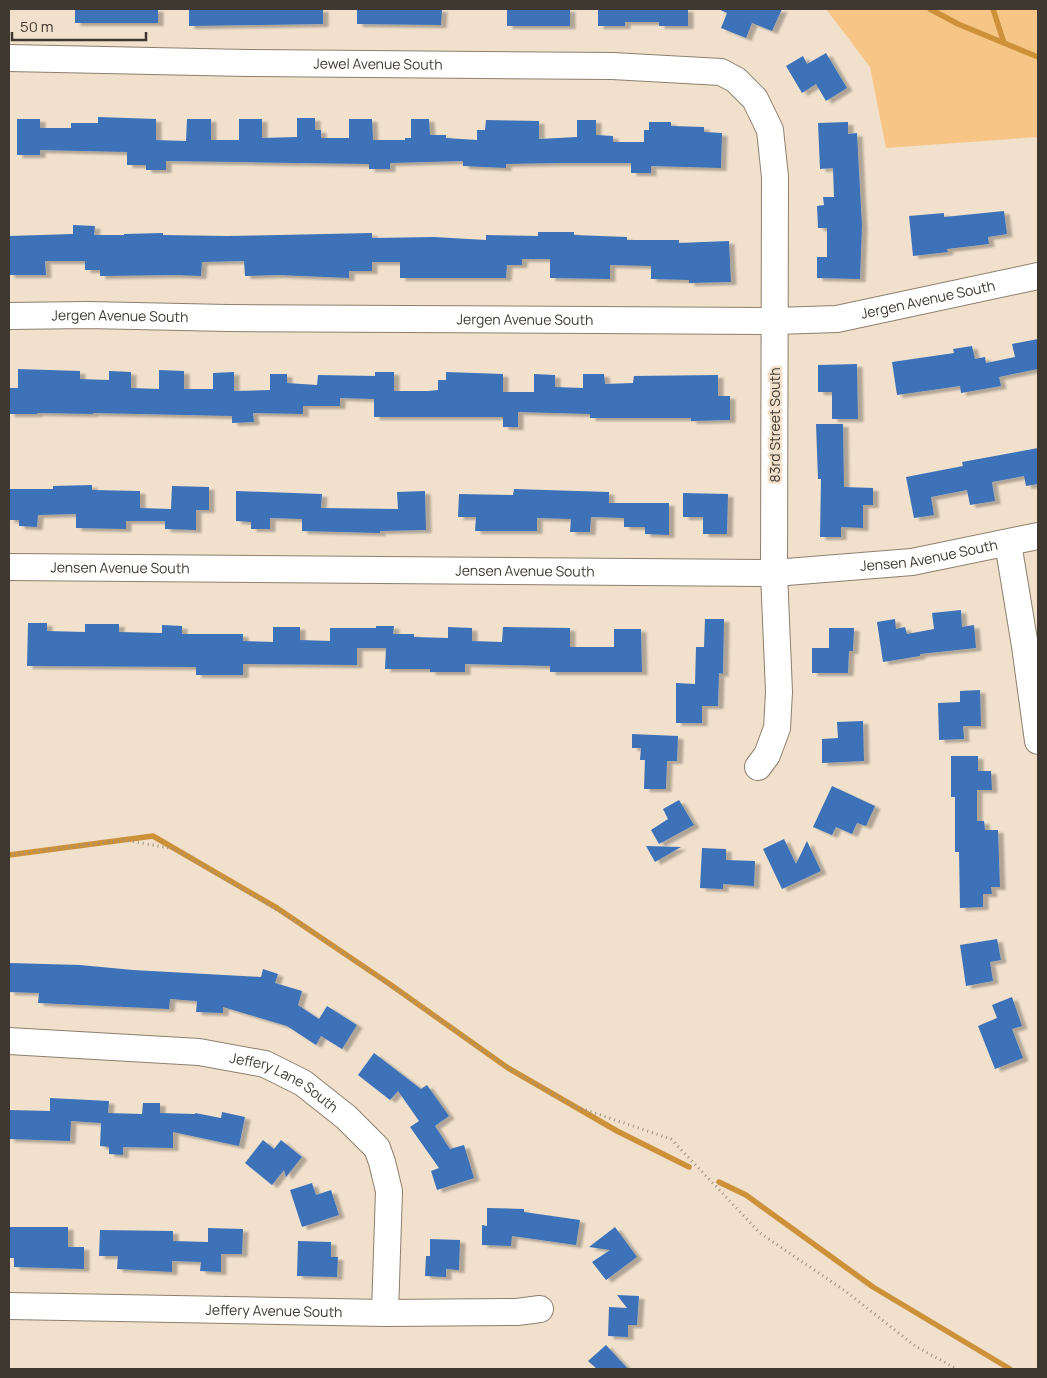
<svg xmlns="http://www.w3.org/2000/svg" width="1047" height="1378" viewBox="0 0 1047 1378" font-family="Manrope,sans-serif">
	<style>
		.green { fill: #f7c586 }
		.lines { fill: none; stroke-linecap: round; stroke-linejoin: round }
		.stream { stroke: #cd913a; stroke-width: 5.5 }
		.building { fill: #3c72b9; filter: url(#shadow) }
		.minor-casing { stroke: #8e7f6d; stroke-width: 28 }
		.path { stroke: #9b9081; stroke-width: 3; stroke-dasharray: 1 4; stroke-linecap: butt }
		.minor { stroke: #fff; stroke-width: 26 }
		.labels { text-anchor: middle; stroke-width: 5; stroke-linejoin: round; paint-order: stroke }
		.street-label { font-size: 14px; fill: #3f3830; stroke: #f0e0cc }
	</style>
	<defs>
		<filter id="shadow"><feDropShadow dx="5.5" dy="3" stdDeviation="1" flood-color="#0004"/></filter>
	</defs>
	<rect width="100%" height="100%" fill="#f0e0cc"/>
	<path class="green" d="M826,9H1038V137L886,148L870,67Z"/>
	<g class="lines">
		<path class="stream" d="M930,9L958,24L1038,57
			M993,9L1004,43
			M9,855L153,836L277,908L391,985L508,1068L617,1131L689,1167
			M719,1182L746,1195L873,1287L1010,1369"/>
	</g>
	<path class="building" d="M75,9H158V23H75Z
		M189,9H323V24L189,26Z
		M357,9H442L441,25L357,24Z
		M507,9H570V26H507Z
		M598,9H688V26H659V22H625V26H598Z
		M718,9H782L772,31L752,23L746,38L721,28L727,13Z
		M826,53L847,88L826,101L816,84L802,93L786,66L803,56L807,64Z
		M98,117L156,119V140L186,141L187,119H211V140H239V119H262V138L297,137V118H315V130H321V138H349V119H372L373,140H405V138H411V119H429L430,135H446V138L477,140V130H485L486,120L539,121V139L577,137V120H596V135L613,136V142H644V130H649V122H671V126L704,127V132L722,133L721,168L651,166V173H631V163H559L506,164V168L463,166V161L390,163V169H369V164L166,161V170H146V165H127V152L40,150V155H17V119H40V128H71V123H98Z
		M848,122V134L857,133L862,226L860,279L817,278V257H827V228H818L817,206L824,205L823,197H834L833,168L820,169L818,123Z
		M1004,211L1007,234L988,237L989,244L947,249L948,252L913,256L909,216L944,213V217Z
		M73,225L95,226L94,235H124V234L163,233V235L227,236L372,233V238L434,237L486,240V235L538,236V232H574V235L627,237V240H679V243L729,241L731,282L689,283V280L651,279V266L610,265V279L550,278V259H522V265H507L506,278H400V262H372V271H349V278L278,275L245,276L244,261L202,262L201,276L176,275L100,276V270H85V261H45L46,275H9V236L73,234Z
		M1038,339V369L999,377L1001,386L961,393L960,386L897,395L892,362L954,353L953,349L972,346L975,359L985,357L986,363L1015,357L1012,344Z
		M857,364L858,419H832V392H818V365Z
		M18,369L80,371V379L109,380V371L131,372V388L159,389V370L184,371V389H213V373L234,372V391L270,390V374H287V383L317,385L318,375L375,376V372H394V391H428L438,390V380H446V372L503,374V392H534V374L555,375V387L583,388V374H604L605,384L633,383L634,376L718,375V396H730V420L691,421V418H590V414L518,412V427H503V417H374V399L340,398V406H303V414L253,413L254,422L232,423V416L93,413V414L37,413V414H9V388H18Z
		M816,424H843L844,487L873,488V505H863V528L841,527V537H820L821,479H818Z
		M1038,448V484L1026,486L1024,476L992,482L995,501L970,505L967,490L931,497L934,515L914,518L906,477L963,466L962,462Z
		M92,485V490L140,491V508L171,509L172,486L209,487V510H196V530L165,529V521H126V529L76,528V514L38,515L37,527L19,526V520H9V489H53V486Z
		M514,489L609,492V503H669V535L645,534V527H624V518L591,517L590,532H570L571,519L537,518V531H475L476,517H458L459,494L513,495Z
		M236,491L322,494L321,508L398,509L397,492L425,491L426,530L380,531V533L302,531V519L270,518V529H251V522L236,521Z
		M683,493L728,494L727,534H703V517H683Z
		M961,610L962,627L974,625L976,648L920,654V656L883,662L877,622L895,619L896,629L905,627L907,634L934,629L932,613Z
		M705,619H724L723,674L719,673L718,706H702V723H676V683L695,684L696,647H704Z
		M28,623H47V631L85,632V624H119V632L162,633V625L182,626V634H243V641L273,642V627H300V640L330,641V628H376V626H394L393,634H414V637L448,638V627L472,628V641L502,642L503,627L570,628V647H614V629H641L642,672H550V666L465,664V672H430V669H385L386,648H357V665L243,664V675H196V667L27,666Z
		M829,628H854L853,651H849L848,673H812V648H829Z
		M980,690L981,726H963L964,739L939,740L938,703L960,702V691Z
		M863,721L864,761L822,763V739L838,738L837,722Z
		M632,734L678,736L677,761H667L666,789H644L645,760H640L641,748H632Z
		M951,756H978V771H991L992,790H977V821H984L985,830H998L1000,887H991L992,894H983V907L960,908L959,852H955V797H951Z
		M832,786L875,806L866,826L857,823L852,834L836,827L832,835L813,827Z
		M679,800L694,825L659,844L651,830L668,819L663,809Z
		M784,839L796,864L807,841L821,871L782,889L763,849Z
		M646,846L681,847L655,862Z
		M702,848L726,849V860L755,861L754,886L723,884V889L700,888Z
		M997,939L1001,960L990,962L993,981L966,986L960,945Z
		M9,963L80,965L133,970L261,977L263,969L278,974L275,983L302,991L298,1005L319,1019L327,1006L357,1025L342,1049L321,1036L316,1045L287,1026L223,1007V1013L196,1012L197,1001L170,999L169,1009L38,1003L39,993L9,992Z
		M1012,997L1022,1026L1012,1029L1023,1058L995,1069L978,1026L997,1018L992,1005Z
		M374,1053L421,1089L427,1085L449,1116L435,1126L450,1149L464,1145L474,1178L437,1190L431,1171L439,1168L410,1127L419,1121L398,1091L390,1100L358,1075Z
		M50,1098L109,1101L108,1113L142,1114L143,1103H160V1113L195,1114V1113L221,1118L222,1112L245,1117L239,1146L173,1132V1148L123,1147V1155L109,1154V1147L100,1146L101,1123L71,1121L70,1141L9,1139V1110L50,1111Z
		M263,1140L274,1149L281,1140L302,1157L286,1177L284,1170L272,1185L245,1163Z
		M312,1183L316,1195L331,1190L339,1215L302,1227L290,1190Z
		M487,1208L524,1209V1212L580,1220L576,1245L512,1236L511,1246L482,1245V1225L487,1226Z
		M9,1227H68V1247H84V1269L14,1267V1258H9Z
		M615,1227L637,1257L606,1280L592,1262L610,1250L589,1247Z
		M208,1228L243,1229L242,1254H221V1272L200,1271L201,1262L172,1261V1272L117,1269L118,1256H99L100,1230L173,1231V1241L208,1242Z
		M430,1239L460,1240L459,1270L446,1269V1277L425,1276L426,1256H430Z
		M298,1241L331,1242V1257H338L337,1277L297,1276Z
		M617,1295L639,1296L637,1325H628V1337L608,1336L609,1307L627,1308Z
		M606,1345L628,1369H597L588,1361Z"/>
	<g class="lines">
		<g class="minor-casing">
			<g id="minor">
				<path id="s1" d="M9,58L247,63L612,66L721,72L736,80L755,99L770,130L775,177L774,573L779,692L777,728L767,755L758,767"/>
				<path id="s2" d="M9,316L88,315L228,318L775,321L837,319L1038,276"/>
				<path d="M1008,543L1025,646L1038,741"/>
				<path id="s3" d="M9,567L774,573L912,562L1038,536"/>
				<path id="s4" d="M9,1041L199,1052L265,1064L303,1083L346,1117L377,1148L382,1162L389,1191L385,1313"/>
				<path id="s5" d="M9,1306L385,1313L517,1312L540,1309"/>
			</g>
		</g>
		<path class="path" d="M9,855L124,840L175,849L302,925L420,1006L508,1068L574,1106L671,1139L760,1233L848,1293L915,1346L957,1369"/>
		<use href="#minor" class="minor"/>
	</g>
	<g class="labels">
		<g class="street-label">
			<text dy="5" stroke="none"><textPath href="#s1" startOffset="369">Jewel Avenue South</textPath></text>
			<text dy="5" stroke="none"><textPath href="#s2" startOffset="921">Jergen Avenue South</textPath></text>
			<text dy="5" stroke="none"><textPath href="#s2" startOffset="111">Jergen Avenue South</textPath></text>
			<text dy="5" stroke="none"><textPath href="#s2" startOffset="516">Jergen Avenue South</textPath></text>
			<text transform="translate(775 425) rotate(-90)" y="5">83rd Street South</text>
			<text dy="5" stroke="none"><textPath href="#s3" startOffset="921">Jensen Avenue South</textPath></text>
			<text dy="5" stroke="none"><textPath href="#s3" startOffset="111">Jensen Avenue South</textPath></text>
			<text dy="5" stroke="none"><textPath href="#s3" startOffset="516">Jensen Avenue South</textPath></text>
			<text dy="5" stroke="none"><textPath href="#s4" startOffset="282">Jeffery Lane South</textPath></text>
			<text dy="5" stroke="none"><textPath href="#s5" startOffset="265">Jeffery Avenue South</textPath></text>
		</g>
	</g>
	<rect width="1047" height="1378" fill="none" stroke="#3f3830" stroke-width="20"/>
	<path d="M12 32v8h134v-8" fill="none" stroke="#3f3830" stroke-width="2.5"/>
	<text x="20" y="32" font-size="15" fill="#3f3830" stroke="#f0e0cc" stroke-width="4" paint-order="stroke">50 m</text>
</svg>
